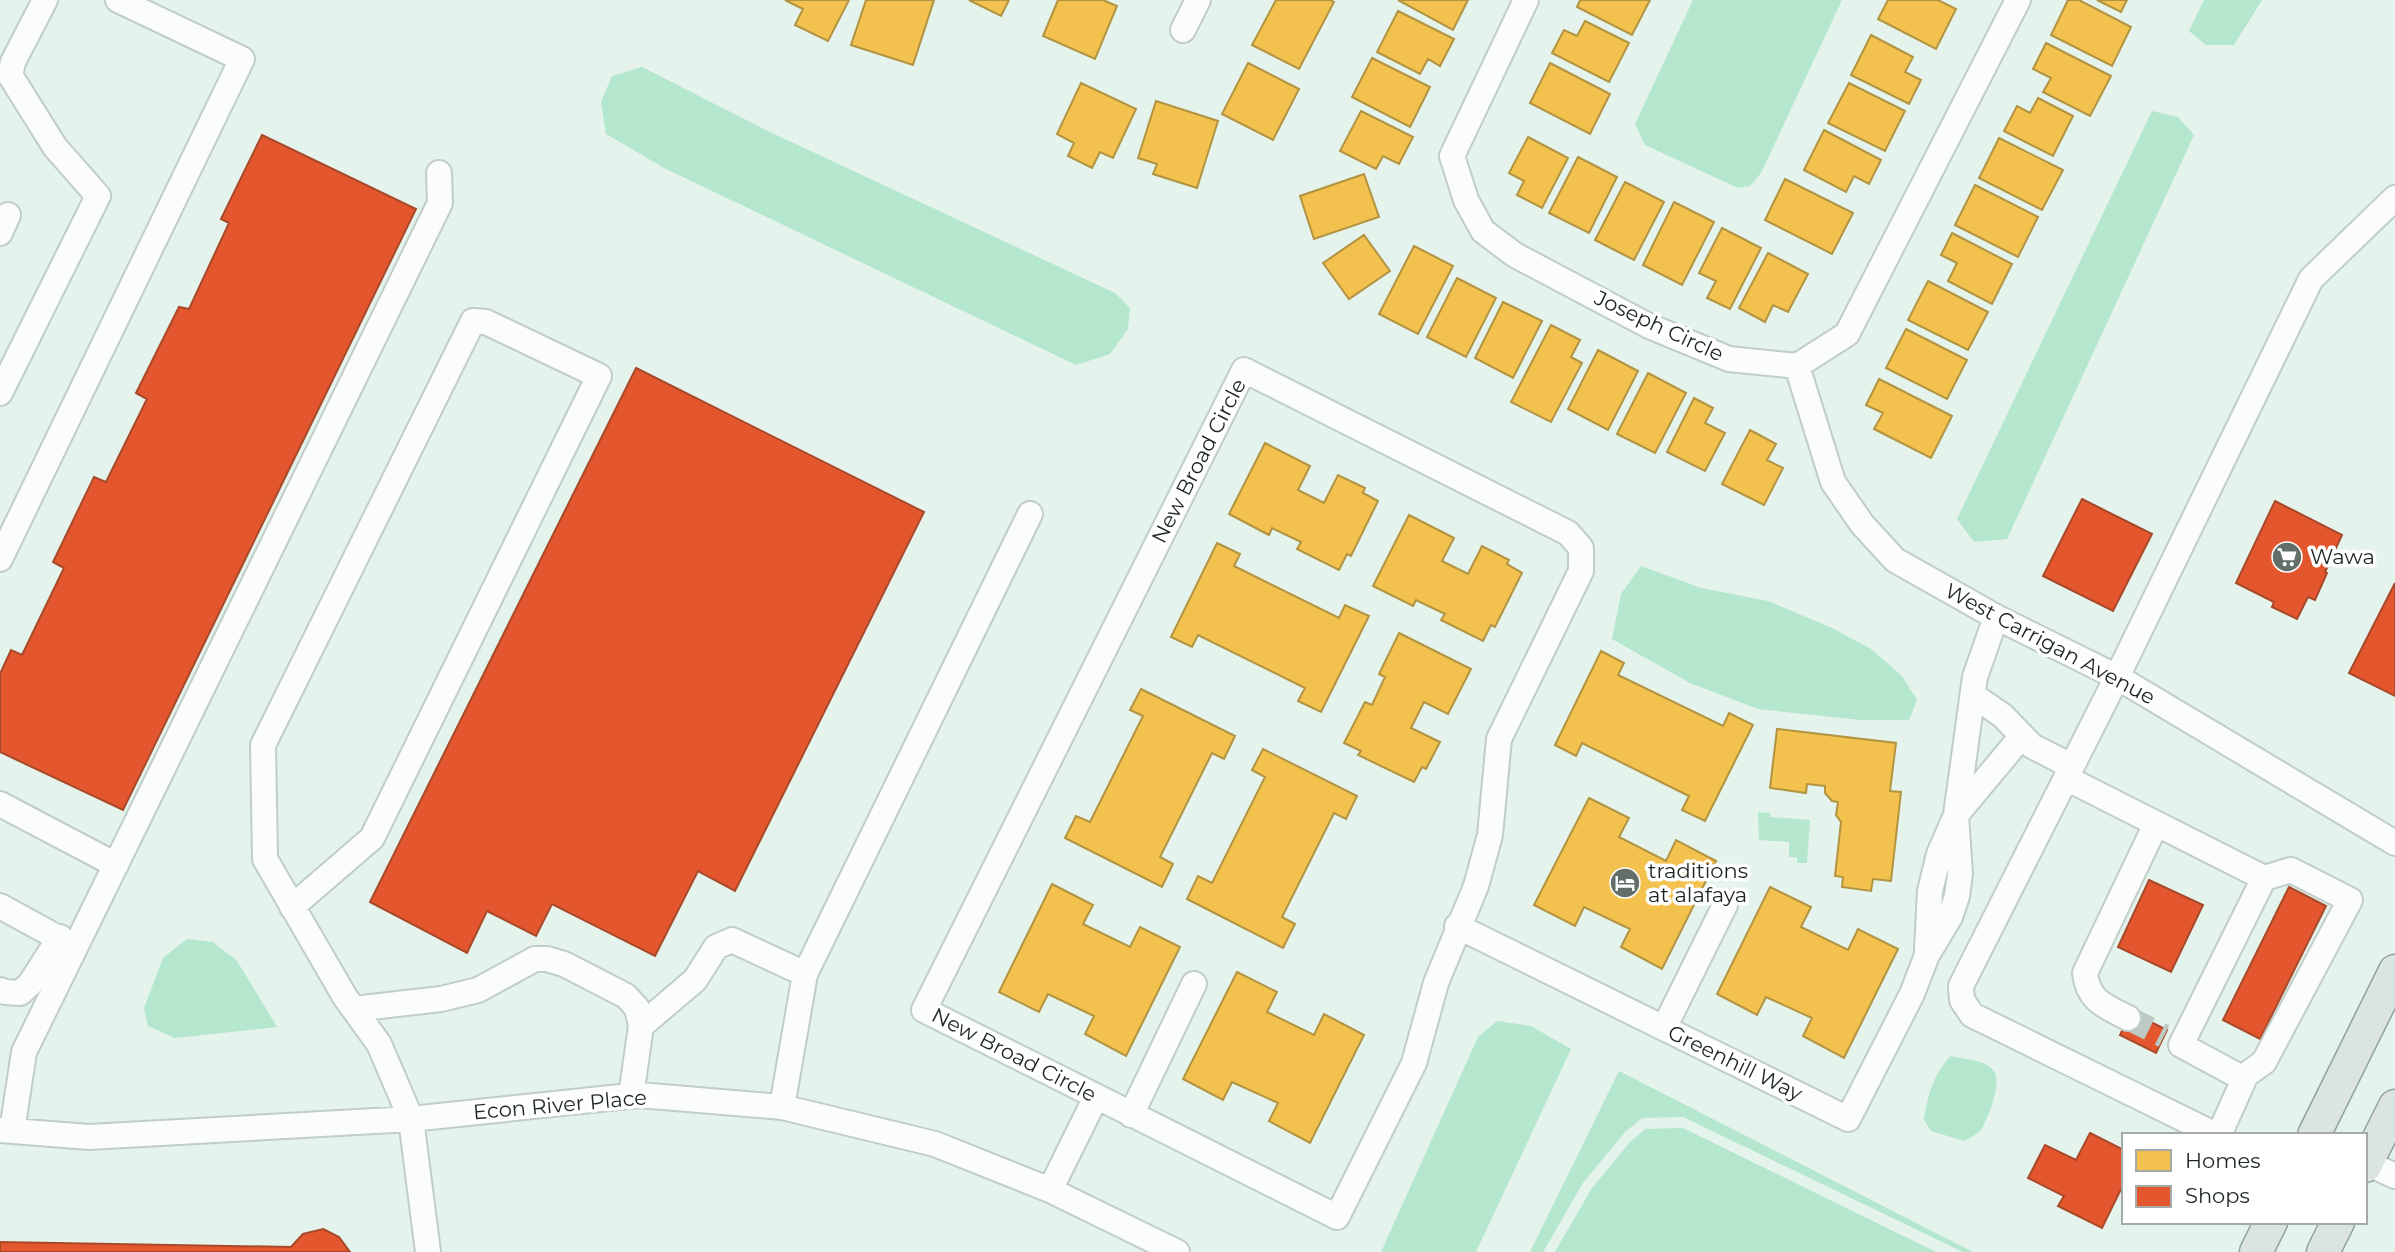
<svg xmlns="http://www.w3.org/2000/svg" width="2395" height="1252" viewBox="0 0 2395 1252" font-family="Montserrat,sans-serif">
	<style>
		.water { fill: #b4e7ce }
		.homes { fill: #f2c14e; stroke: #b29341; stroke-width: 2 }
		.shops { fill: #e4572e; stroke: #a8492a; stroke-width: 2 }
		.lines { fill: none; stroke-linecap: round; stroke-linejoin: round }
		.minor-tunnel { stroke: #bccac3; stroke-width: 24; stroke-dasharray: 24 12; stroke-linecap: butt }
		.minor-casing { stroke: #c1cdc7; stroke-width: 28 }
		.major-casing { stroke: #8fa39a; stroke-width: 35 }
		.minor { stroke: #fbfdfc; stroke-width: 24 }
		.major { stroke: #dbe4df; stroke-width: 32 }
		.labels { text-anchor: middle; stroke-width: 7; stroke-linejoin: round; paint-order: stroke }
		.street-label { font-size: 21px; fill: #1d2722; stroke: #fff }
		.poi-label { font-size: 21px; fill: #1d2722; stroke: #fff; text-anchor: start }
	</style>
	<rect width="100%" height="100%" fill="#e4f3eb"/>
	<path class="water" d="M1693,0H1842L1761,173L1750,186L1738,188L1645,145L1635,124Z
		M2204,0H2262L2234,45H2206L2189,31Z
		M642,67L772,133L1115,293L1130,308L1128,329L1110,354L1076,365L664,168L606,134L601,102L612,76Z
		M2152,111L2178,117L2194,135L2007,539L1974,542L1957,519Z
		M1641,566L1701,588L1768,601L1832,628L1871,649L1902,676L1917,700L1909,720H1861L1758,709L1690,683L1612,639L1621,594Z
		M1758,812L1770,813V817L1810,820L1807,863H1797V858L1789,857V842L1759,840Z
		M187,939L213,942L237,961L277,1027L175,1038L148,1026L144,1008L163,958Z
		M1497,1021L1531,1026L1571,1049L1476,1252H1381L1478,1037Z
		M1951,1056C1964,1060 1984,1059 1993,1070C2003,1080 1989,1116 1982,1128C1979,1133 1970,1138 1964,1141L1931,1131L1924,1120C1927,1097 1934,1072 1951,1056Z
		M1619,1071L1973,1252H1963L1683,1117L1642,1118L1624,1133L1583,1183L1543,1252H1530Z
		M1683,1128L1936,1252H1555L1592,1188L1630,1142L1645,1129Z"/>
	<path class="homes" d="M785,0H849L828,41L795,25L803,9Z
		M866,0H934L913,65L851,45Z
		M969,0H1009L1001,16Z
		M1058,0H1103L1117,6L1095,59L1043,36Z
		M1276,0H1330L1334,2L1299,69L1252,45Z
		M1398,0H1468L1453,30Z
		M1580,0H1650L1632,35L1577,7Z
		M1888,0H1938L1956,9L1936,49L1878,19Z
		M2068,0H2079L2131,27L2112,66L2051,35Z
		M2097,0H2127L2121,12Z
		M1398,11L1454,39L1440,66L1428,59L1420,74L1377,52Z
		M1585,21L1629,43L1609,82L1552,53L1564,30L1577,36Z
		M1871,35L1913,57L1905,72L1921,80L1909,104L1851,75Z
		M2046,43L2111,76L2090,116L2043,92L2051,78L2033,69Z
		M1372,58L1430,87L1410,127L1352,97Z
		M1248,63L1299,89L1273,140L1222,114Z
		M1550,63L1610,94L1590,134L1530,103Z
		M1081,83L1136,109L1113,158L1100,152L1092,168L1068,156L1074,143L1057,134Z
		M1849,83L1905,111L1885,151L1828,123Z
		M2038,98L2073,116L2053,156L2004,131L2017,106L2030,113Z
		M1156,101L1218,121L1197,188L1153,174L1157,164L1138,158Z
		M1361,111L1413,137L1399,164L1383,156L1376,169L1340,151Z
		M1824,130L1881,160L1869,184L1854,176L1846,192L1804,170Z
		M1528,137L1568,158L1542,208L1517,195L1524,181L1509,173Z
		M1999,138L2063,170L2042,210L1979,178Z
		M1578,157L1617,177L1589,233L1549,213Z
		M1364,174L1379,217L1314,239L1300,196Z
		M1785,179L1853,213L1832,254L1765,220Z
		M1625,182L1664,202L1634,260L1595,240Z
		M1975,185L2038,217L2018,257L1955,225Z
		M1674,202L1714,222L1682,285L1643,265Z
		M1722,228L1761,248L1730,309L1707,298L1716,281L1699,273Z
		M1952,233L2012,264L1992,304L1948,281L1957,263L1941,255Z
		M1364,235L1390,271L1349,299L1323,263Z
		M1414,246L1453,266L1418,334L1379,314Z
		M1768,253L1808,274L1788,312L1773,305L1765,322L1739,308Z
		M1457,278L1496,298L1466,357L1427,337Z
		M1928,281L1988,312L1968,350L1908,320Z
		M1503,302L1542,321L1513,378L1475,358Z
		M1551,325L1580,340L1571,357L1582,363L1551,422L1511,402Z
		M1906,329L1967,360L1947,399L1886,368Z
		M1598,350L1638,371L1608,430L1568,409Z
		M1648,373L1686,393L1655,453L1617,434Z
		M1879,379L1952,416L1931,458L1874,429L1883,413L1866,405Z
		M1694,398L1713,408L1705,423L1725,433L1705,471L1667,452Z
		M1750,430L1776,444L1767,460L1783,468L1764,505L1722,484Z
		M1265,443L1310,466L1298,490L1324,503L1338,475L1365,488L1363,493L1378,501L1351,556L1347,554L1339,570L1297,549L1301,542L1272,528L1269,535L1229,514Z
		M1409,515L1454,538L1442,561L1468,574L1482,546L1509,560L1507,564L1522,573L1495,627L1491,625L1483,641L1441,620L1445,614L1416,600L1413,606L1373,586Z
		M1217,543L1240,554L1234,566L1339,618L1345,605L1369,616L1321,712L1298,701L1305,688L1198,635L1192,647L1171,637Z
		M1399,633L1471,669L1448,714L1424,702L1411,728L1440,742L1426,769L1422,767L1414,782L1358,755L1361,751L1344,743L1365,702L1372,705L1385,677L1379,674Z
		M1601,651L1624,663L1618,675L1723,726L1729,713L1753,725L1705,821L1682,810L1689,796L1582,743L1576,756L1555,745Z
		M1141,689L1235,736L1224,759L1212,753L1160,857L1173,864L1162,887L1065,838L1076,816L1090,822L1143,716L1130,710Z
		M1777,729L1896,743L1890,791L1901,792L1891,881L1873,879L1871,891L1842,887L1843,877L1835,876L1841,822L1836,815L1838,802L1832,801L1825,793V786L1807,784L1806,793L1770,788Z
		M1263,749L1357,796L1346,819L1334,813L1282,917L1295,924L1283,948L1187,899L1198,876L1212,883L1265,777L1252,770Z
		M1589,798L1629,818L1619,837L1666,861L1676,840L1716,861L1662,969L1621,947L1630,929L1584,907L1575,926L1534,905Z
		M1052,884L1093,905L1083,924L1130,947L1140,927L1180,947L1126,1056L1085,1034L1094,1016L1048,994L1039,1012L999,992Z
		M1770,887L1811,907L1801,927L1848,950L1858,929L1898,949L1844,1058L1803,1036L1812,1018L1766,997L1757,1015L1717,994Z
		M1237,972L1277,992L1267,1012L1314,1035L1324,1014L1364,1035L1310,1143L1269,1121L1278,1103L1232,1082L1223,1100L1183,1079Z"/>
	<path class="shops" d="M262,135L416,209L123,810L0,752V674L11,650L22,655L64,568L53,562L94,477L106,482L147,399L136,393L179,307L189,309L229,223L221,219Z
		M636,368L924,512L735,891L698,871L655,956L552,904L536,936L487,911L467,953L370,902Z
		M2082,499L2152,534L2113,611L2043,576Z
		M2275,501L2342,535L2325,572L2327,573L2315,600L2308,597L2297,619L2272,607L2274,602L2236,583Z
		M2395,583V696L2349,673Z
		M2149,880L2203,905L2171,972L2118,947Z
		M2289,887L2326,906L2260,1039L2223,1020Z
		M2131,1012L2167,1030L2156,1053L2120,1035Z
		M2090,1133L2124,1150V1183L2102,1228L2058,1206L2064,1196L2028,1178L2045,1145L2076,1160Z
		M323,1229L339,1237L350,1252H0V1242L291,1247L303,1234Z"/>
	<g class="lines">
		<path class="minor-tunnel" d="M2128,1018L2164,1036"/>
		<g class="minor-casing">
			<path id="minor" d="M1526,0L1452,156L1466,200L1483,231L1515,255L1649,326L1729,359L1797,366L1847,334L2018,0
				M1183,30L1198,0
				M0,233L8,215
				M1797,366L1833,482L1862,524L1895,560L1996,617L2117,677L2395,843
				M1244,370L1568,533L1581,548V571L1499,739L1490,835L1476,886L1436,983L1414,1063L1337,1217L924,1010Z
				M0,393L98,196L55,147L10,75L13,62L45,0
				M0,559L242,59L118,0
				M1973,695L2003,716L2032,746L2071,766
				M2066,778L2264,878L2291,870L2350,900L2264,1062L2246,1075L2219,1135
				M0,804L116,865
				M0,906L73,946
				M292,907L372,838L599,376L486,322L473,321L263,745L265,859L345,997L379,1044L411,1119L428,1252
				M1457,926L1848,1119L1912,994L1927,955L1950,917L1957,896L1960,874L1956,815L1975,677L1996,617
				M1927,950L1930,891L1939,854L1956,815L2022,736
				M0,990L5,992L20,993L30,984L60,937
				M354,1009L441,999L478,990L535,959H547L564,964L626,996L637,1008L641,1026L631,1096
				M2128,1018C2105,1006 2088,1001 2085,973L2156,824
				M641,1026L695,980L716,947L732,940L805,974
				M1664,1028L1725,905
				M2244,1079L2181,1045L2264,878
				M782,1107L805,974L1030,514
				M1131,1115L1194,984
				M0,1130L89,1137L411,1119L639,1095L782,1107L935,1144L1050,1190L1177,1252
				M12,1131L24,1052L440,203L439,173
				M2216,1135L1972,1015L1962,1000L1961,986L2117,677L2311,279L2395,198
				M2367,1163L2395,1176
				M1050,1190L1096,1097"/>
		</g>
		<g class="major-casing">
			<path id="major" d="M2314,1135L2395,971
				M2365,1166L2395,1106
				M2256,1252L2271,1222
				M2323,1252L2338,1222"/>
		</g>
		<use href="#minor" class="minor"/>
		<use href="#major" class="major"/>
	</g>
	<defs>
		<g id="supermarket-disc" transform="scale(1.575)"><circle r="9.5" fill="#636e68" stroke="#fff"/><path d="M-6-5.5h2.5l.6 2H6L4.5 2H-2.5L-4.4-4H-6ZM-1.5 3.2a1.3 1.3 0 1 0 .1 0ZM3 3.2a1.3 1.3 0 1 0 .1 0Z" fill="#fff"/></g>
		<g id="hotel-disc" transform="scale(1.575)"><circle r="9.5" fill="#636e68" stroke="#fff"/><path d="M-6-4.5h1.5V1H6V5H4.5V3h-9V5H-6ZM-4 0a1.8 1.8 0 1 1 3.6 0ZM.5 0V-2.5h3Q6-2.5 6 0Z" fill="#fff"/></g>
	</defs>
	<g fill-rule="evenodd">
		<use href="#supermarket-disc" x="2287" y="557"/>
		<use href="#hotel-disc" x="1625" y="883"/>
	</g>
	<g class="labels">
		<g class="street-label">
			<text transform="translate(1659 326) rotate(25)" y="7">Joseph Circle</text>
			<text transform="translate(1199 461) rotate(-63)" y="7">New Broad Circle</text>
			<text transform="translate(2050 644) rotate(28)" y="7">West Carrigan Avenue</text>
			<text transform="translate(1014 1055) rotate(27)" y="7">New Broad Circle</text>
			<text transform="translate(1735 1063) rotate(26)" y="7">Greenhill Way</text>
			<text transform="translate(560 1105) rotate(-5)" y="7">Econ River Place</text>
		</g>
		<g class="poi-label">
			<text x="2310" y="564">Wawa</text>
			<text x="1648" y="878">traditions<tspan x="1648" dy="24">at alafaya</tspan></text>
		</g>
	</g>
	<rect x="2122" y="1133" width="245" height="91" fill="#ffffff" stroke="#a5a9a7" stroke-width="2"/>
	<rect x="2136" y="1150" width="35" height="21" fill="#f2c14e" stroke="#a5a9a7" stroke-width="2"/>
	<text x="2185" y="1168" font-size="21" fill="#1d2722">Homes</text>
	<rect x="2136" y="1186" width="35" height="21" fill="#e4572e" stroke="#a5a9a7" stroke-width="2"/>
	<text x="2185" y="1203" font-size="21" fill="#1d2722">Shops</text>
</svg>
